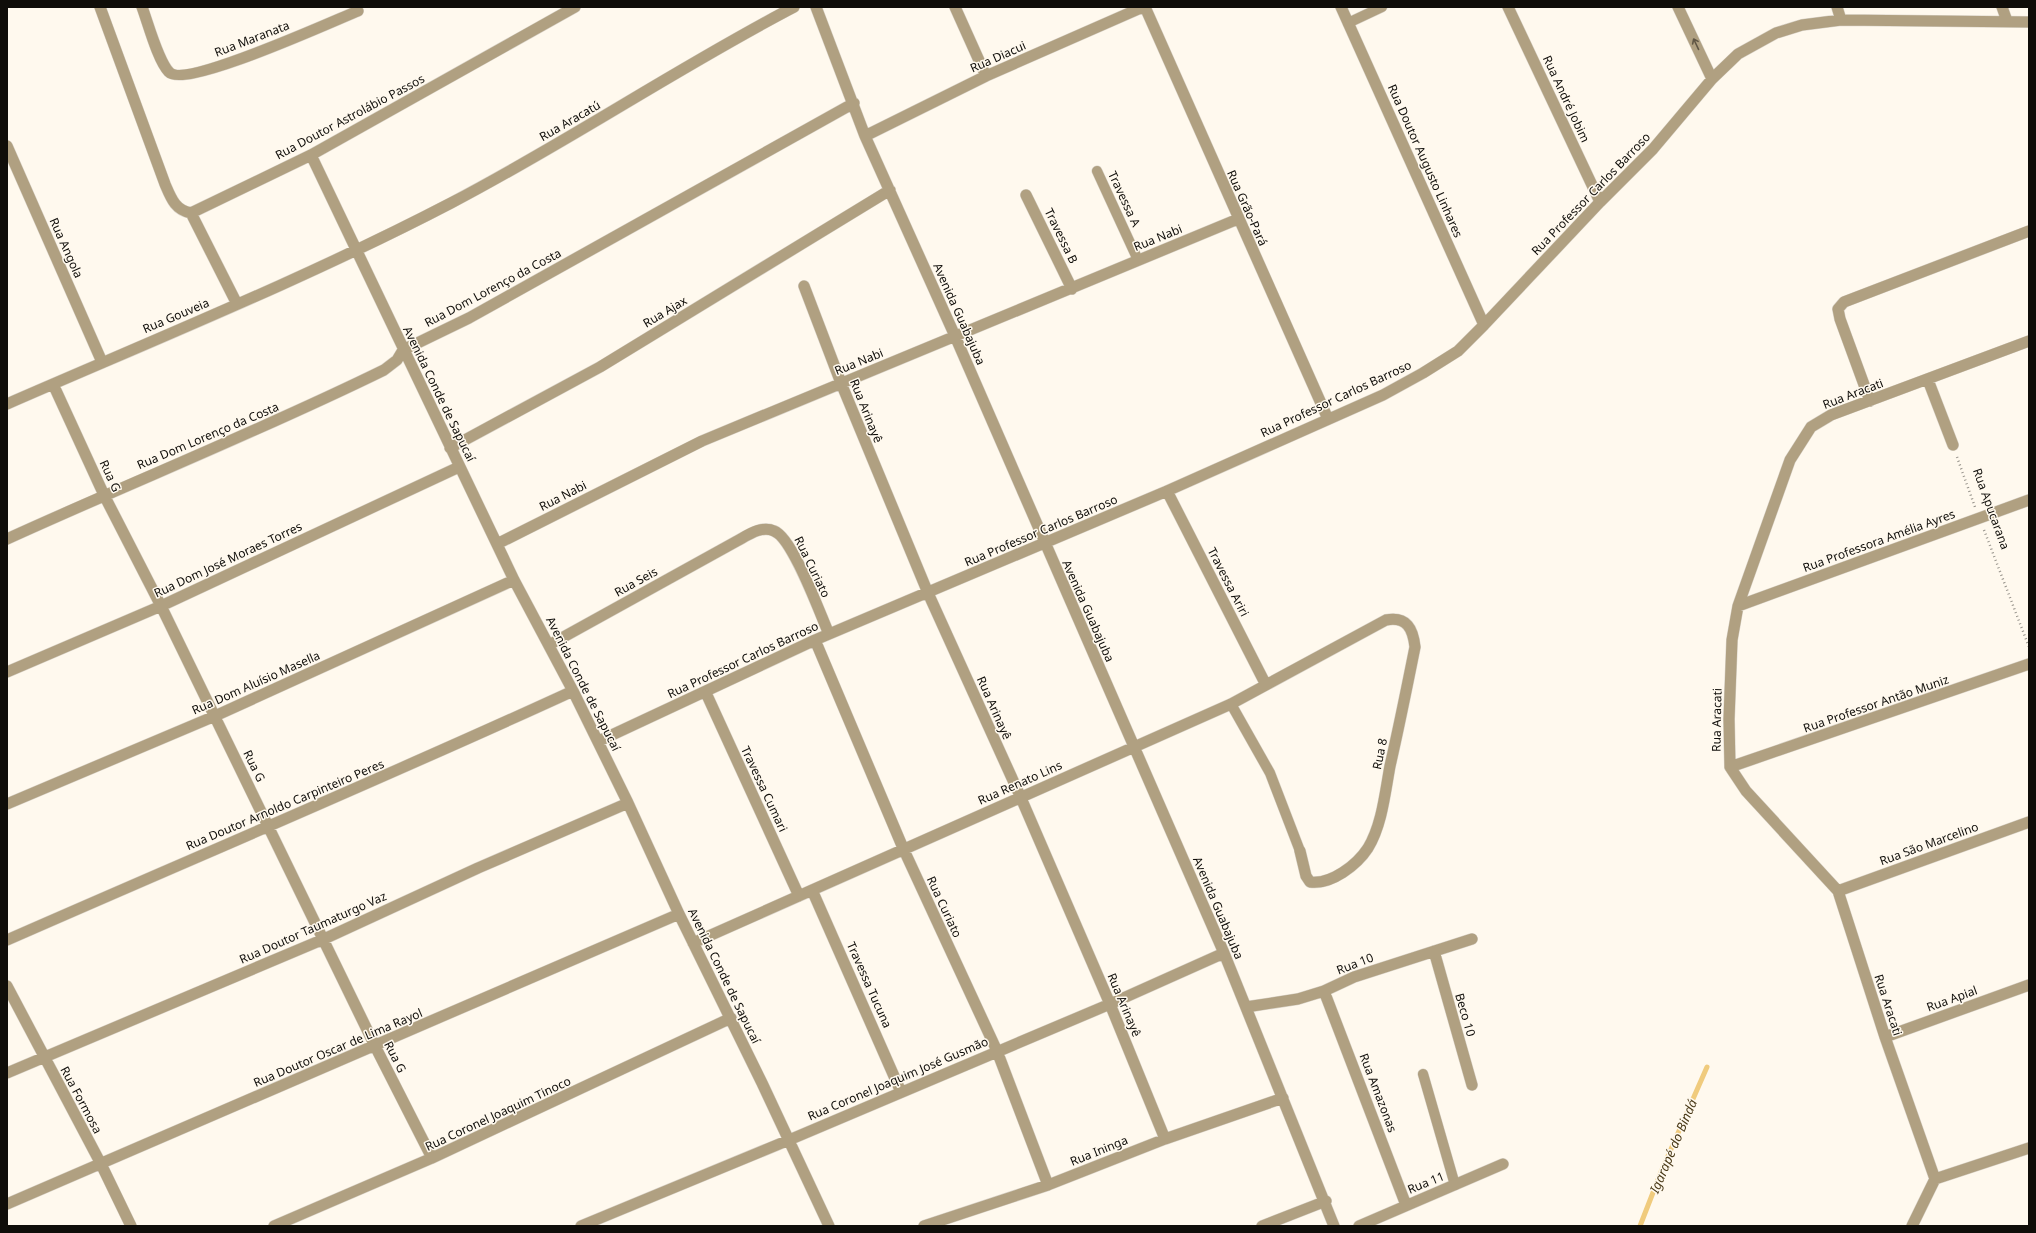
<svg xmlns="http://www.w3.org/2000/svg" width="2036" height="1233" viewBox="0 0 2036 1233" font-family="'Noto Sans',sans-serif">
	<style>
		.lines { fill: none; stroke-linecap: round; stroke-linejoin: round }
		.stream { stroke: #f0cb7d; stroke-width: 5 }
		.service-casing { stroke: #d9d3c9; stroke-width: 11 }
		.minor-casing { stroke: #d9d3c9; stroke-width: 12 }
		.path { stroke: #98948c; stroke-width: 2.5; stroke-dasharray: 1 3; stroke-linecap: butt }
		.service { stroke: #b0a081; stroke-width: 10 }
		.minor { stroke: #b0a081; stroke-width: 11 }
		.oneway { stroke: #605645 }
		.labels { text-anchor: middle; stroke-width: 3; stroke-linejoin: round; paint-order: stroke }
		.street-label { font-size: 12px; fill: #0f0d09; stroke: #fff9ee }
		.water-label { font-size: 13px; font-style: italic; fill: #493917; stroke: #fff9ee }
	</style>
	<rect width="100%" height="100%" fill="#fff9ee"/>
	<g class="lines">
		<path class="stream" d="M1640,1226L1661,1172L1707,1067"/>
		<g class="service-casing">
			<path id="service" d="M1348,23L1382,7
				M1097,171L1138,260
				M1231,704L1270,773L1300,851
				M1423,1074L1455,1185"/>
		</g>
		<g class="minor-casing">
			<path id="minor" d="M100,7L165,184C171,198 175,210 191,213L311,155L575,7
				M142,7C148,23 158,61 169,72C185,89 333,21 358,11
				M816,7L865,136L955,336L1224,953L1334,1226
				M955,7L986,76
				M1145,7L1328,419
				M1341,7L1484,325
				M1508,7L1600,202
				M1678,7L1712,79
				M1837,7L1841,20
				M2002,7L2007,21
				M865,136L986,76L1143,7
				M7,146L102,362
				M311,155L514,580L573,691L628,803L679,914L762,1083L829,1226
				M1026,195L1072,289
				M191,213L237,304
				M804,286L841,383L928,593L1021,798L1110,1004L1165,1139
				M1928,380L1953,445
				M53,384L104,495L161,606L375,1046L432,1158
				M1870,401L1840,319L1838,309L1844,302L2029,231
				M7,404C156,339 307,278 451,203C568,142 677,68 794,7
				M450,448L600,367L890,190
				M1167,491L1266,685
				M7,539C132,482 260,431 384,370L397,360L403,350L469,318L854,103
				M497,544L702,441L1238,219
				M1738,606L2029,500
				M815,640L903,848L997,1051L1048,1185
				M549,645L737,541C748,535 762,525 774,531C793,538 820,614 829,634
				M7,672L161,606L459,467
				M706,693L799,896
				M599,741L815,640L1167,491L1383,395L1423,373L1458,351L1484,325L1600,202L1653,149L1712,79L1738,54L1776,33L1802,25L1841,20L2029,22
				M1730,767L2029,664
				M7,804L215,716L514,580
				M812,890L901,1092
				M1838,891L2029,822
				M7,940C196,857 386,777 573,691
				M693,943L1231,704L1386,620C1407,616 1413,629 1415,647C1407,687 1399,727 1390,766C1385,793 1382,825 1368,848C1357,865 1331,885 1310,882L1306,876L1300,851
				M1434,951L1472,1085
				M7,986L101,1164L131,1226
				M1324,991L1406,1205
				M1246,1007L1298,999L1324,991L1354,977L1472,939
				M1885,1037L2029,985
				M7,1073L324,939L478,868L628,803
				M1935,1179L2029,1148
				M7,1204L679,914
				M274,1226L432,1158L731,1018
				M581,1226L789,1140L1110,1004L1224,953
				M924,1226L1048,1185L1165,1139L1283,1098
				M1262,1226L1326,1201
				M1359,1226L1503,1164
				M1912,1226L1935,1179L1885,1037L1838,891L1746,791L1730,767L1729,719L1732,640L1738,606L1790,460L1811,427L1831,415L2029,341"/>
		</g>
		<path class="path" d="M1957,457L1975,507
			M1984,530L2029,647"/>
		<use href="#service" class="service"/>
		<use href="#minor" class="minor"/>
	</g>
	<defs><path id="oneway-shaft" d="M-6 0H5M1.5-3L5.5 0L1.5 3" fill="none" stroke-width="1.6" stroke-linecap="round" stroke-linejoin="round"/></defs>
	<use class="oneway" href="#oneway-shaft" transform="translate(1696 44) rotate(-115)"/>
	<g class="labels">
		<g class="street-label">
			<text transform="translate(252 39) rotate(-21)" y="4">Rua Maranata</text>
			<text transform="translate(998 57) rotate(-24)" y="4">Rua Diacui</text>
			<text transform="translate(1566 99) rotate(65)" y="4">Rua André Jobim</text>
			<text transform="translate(350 117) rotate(-28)" y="4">Rua Doutor Astrolábio Passos</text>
			<text transform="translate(570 121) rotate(-30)" y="4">Rua Aracatú</text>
			<text transform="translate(1425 161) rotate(66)" y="4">Rua Doutor Augusto Linhares</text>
			<text transform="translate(1591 194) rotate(-46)" y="4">Rua Professor Carlos Barroso</text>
			<text transform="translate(1124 199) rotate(65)" y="4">Travessa A</text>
			<text transform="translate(1247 208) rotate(66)" y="4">Rua Grão-Pará</text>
			<text transform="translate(1061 236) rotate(64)" y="4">Travessa B</text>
			<text transform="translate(1158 238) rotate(-22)" y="4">Rua Nabi</text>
			<text transform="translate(66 248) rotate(66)" y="4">Rua Angola</text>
			<text transform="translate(493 288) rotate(-28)" y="4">Rua Dom Lorenço da Costa</text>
			<text transform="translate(665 312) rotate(-31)" y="4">Rua Ajax</text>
			<text transform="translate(959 314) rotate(66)" y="4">Avenida Guabajuba</text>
			<text transform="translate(176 316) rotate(-23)" y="4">Rua Gouveia</text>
			<text transform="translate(859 362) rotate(-22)" y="4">Rua Nabi</text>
			<text transform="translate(439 394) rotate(64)" y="4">Avenida Conde de Sapucaí</text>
			<text transform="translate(1853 394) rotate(-21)" y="4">Rua Aracati</text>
			<text transform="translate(1336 399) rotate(-25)" y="4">Rua Professor Carlos Barroso</text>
			<text transform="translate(866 411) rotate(68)" y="4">Rua Arinayê</text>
			<text transform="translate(208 436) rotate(-23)" y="4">Rua Dom Lorenço da Costa</text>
			<text transform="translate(110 476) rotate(65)" y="4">Rua G</text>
			<text transform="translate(563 496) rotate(-27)" y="4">Rua Nabi</text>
			<text transform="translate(1991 509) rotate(70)" y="4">Rua Apucarana</text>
			<text transform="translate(1041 531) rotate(-23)" y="4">Rua Professor Carlos Barroso</text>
			<text transform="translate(1879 541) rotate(-20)" y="4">Rua Professora Amélia Ayres</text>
			<text transform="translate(228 560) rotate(-25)" y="4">Rua Dom José Moraes Torres</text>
			<text transform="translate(812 567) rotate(64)" y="4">Rua Curiato</text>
			<text transform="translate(636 582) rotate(-29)" y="4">Rua Seis</text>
			<text transform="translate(1228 582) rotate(63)" y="4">Travessa Ariri</text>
			<text transform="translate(1088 611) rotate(66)" y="4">Avenida Guabajuba</text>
			<text transform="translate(743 660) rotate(-25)" y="4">Rua Professor Carlos Barroso</text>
			<text transform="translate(256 683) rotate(-24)" y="4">Rua Dom Aluísio Masella</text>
			<text transform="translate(583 684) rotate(63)" y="4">Avenida Conde de Sapucaí</text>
			<text transform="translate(1876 704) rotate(-19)" y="4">Rua Professor Antão Muniz</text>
			<text transform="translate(994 708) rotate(66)" y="4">Rua Arinayê</text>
			<text transform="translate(1717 720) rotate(-89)" y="4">Rua Aracati</text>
			<text transform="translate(1380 754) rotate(-78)" y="4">Rua 8</text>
			<text transform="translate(254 766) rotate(64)" y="4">Rua G</text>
			<text transform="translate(1020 783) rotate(-24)" y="4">Rua Renato Lins</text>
			<text transform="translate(764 789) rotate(65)" y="4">Travessa Cumari</text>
			<text transform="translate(285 805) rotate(-23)" y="4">Rua Doutor Arnoldo Carpinteiro Peres</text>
			<text transform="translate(1929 844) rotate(-20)" y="4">Rua São Marcelino</text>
			<text transform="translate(944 907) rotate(65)" y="4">Rua Curiato</text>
			<text transform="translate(1218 908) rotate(67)" y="4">Avenida Guabajuba</text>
			<text transform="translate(313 928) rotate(-24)" y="4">Rua Doutor Taumaturgo Vaz</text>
			<text transform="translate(1355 964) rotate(-21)" y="4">Rua 10</text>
			<text transform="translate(724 976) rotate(64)" y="4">Avenida Conde de Sapucaí</text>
			<text transform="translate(869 985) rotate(66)" y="4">Travessa Tucuna</text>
			<text transform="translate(1952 999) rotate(-20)" y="4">Rua Apial</text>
			<text transform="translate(1124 1005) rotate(67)" y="4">Rua Arinayê</text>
			<text transform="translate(1888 1005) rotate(72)" y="4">Rua Aracati</text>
			<text transform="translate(1465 1015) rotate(74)" y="4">Beco 10</text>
			<text transform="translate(338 1048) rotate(-23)" y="4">Rua Doutor Oscar de Lima Rayol</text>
			<text transform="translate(395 1057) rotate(63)" y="4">Rua G</text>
			<text transform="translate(898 1079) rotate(-23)" y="4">Rua Coronel Joaquim José Gusmão</text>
			<text transform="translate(1378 1093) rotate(69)" y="4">Rua Amazonas</text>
			<text transform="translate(81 1100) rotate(62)" y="4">Rua Formosa</text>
			<text transform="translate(498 1114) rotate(-25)" y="4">Rua Coronel Joaquim Tinoco</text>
			<text transform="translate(1099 1151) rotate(-22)" y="4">Rua Ininga</text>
			<text transform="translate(1426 1183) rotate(-22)" y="4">Rua 11</text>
		</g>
		<g class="water-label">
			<text transform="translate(1673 1146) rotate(-67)" y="5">Igarapé do Bindá</text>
		</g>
	</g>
	<rect width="2036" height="1233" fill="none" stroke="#0f0d09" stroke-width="16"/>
</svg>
